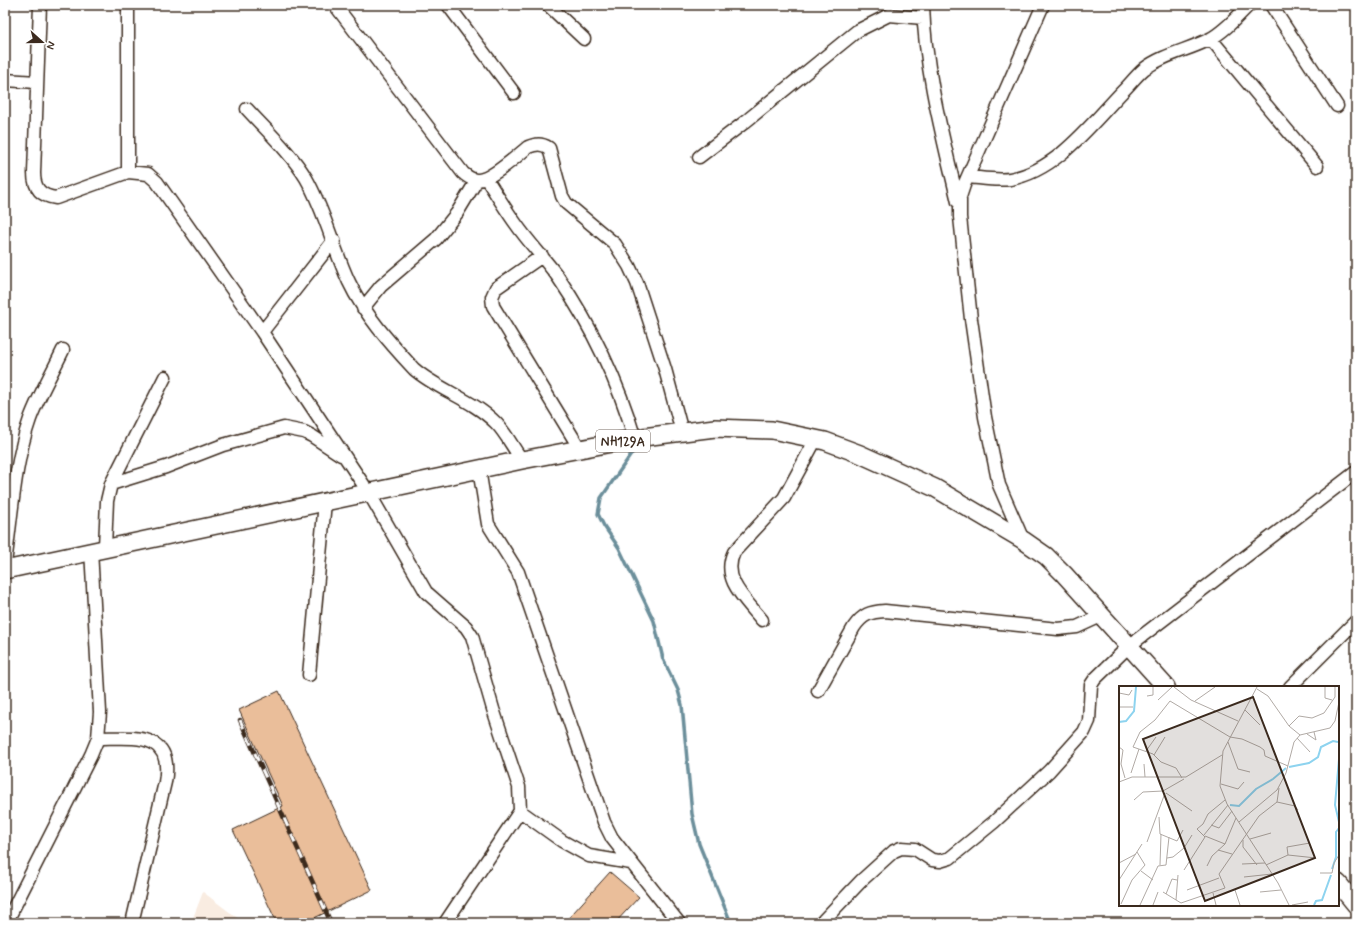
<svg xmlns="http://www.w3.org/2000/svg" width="1361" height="928" viewBox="0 0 1361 928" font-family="Mynerve,sans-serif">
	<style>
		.built { fill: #f9ece1 }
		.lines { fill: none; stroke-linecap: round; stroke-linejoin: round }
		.stream { stroke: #6c8f9b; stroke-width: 3.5 }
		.building { fill: #eabe9a; stroke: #3b2a1e }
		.minor-casing { stroke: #3b2a1e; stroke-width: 15 }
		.highway-casing { stroke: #3b2a1e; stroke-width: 20 }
		.minor { stroke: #fff; stroke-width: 12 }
		.highway { stroke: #fff; stroke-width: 17 }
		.rail-casing { stroke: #3b2a1e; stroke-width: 4.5 }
		.rail { stroke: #fff; stroke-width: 3; stroke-dasharray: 9; stroke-linecap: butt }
		.labels { text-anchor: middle; stroke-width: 3; stroke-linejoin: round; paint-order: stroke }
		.shield { fill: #fff; stroke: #766a62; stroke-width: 1 }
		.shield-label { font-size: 13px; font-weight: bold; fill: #3b2a1e }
		.inset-river { fill: none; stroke: #8dd3ef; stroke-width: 2 }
		.inset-road { fill: none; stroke: #b1aaa5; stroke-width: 1 }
		.view { fill: #3b2a1e; fill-opacity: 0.15; stroke: #3b2a1e; stroke-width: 2 }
		.inset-edge { fill: none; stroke: #3b2a1e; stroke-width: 2 }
	</style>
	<rect width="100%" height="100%" fill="#fff"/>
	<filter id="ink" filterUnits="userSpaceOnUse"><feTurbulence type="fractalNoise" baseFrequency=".025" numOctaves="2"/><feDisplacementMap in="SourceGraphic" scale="8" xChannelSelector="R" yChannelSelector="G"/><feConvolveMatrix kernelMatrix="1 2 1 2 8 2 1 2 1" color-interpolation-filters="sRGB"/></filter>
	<g filter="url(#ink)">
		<path class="built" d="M203,892L244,923H191Z"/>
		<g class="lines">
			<path class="stream" d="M639,443L601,498L598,514L604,526L619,548L654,621L663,659L678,690L682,705L692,814L699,844L731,923"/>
		</g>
		<path class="building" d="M279,691L372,890L304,923H277L233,830L283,806L239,710Z
			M610,872L639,897L615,923H564Z"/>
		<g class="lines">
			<g class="minor-casing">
				<path id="minor" d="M40,5L34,173C34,188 40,196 56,198L128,172L148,174L157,182L262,332L369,493L426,592L466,627L472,636L493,709L519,787L520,811L445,923
					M128,5V172
					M335,5L463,173C467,176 471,180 477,180C490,181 518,155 528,147C536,144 541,143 549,148L562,196L566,203L615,244L629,266L637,283L665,369L682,432
					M448,5L514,93
					M548,5L584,39
					M923,5C925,72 943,137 958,202
					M1271,5L1337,106
					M1211,39L1317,166
					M5,80L37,82
					M247,109C267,131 291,153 306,178C325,211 333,248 349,282C364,314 390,343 414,369C438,390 472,399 496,423C506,433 513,448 522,460
					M699,157L745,122L857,31L889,15L923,18
					M968,177C981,178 997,181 1010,179C1057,171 1092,123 1123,91C1130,84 1137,75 1144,69C1164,54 1189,50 1210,39C1225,31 1237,17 1249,5
					M486,178C496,194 506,210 516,224C529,243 545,259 558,277C592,327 618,381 635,439
					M542,256L496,288L492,297L493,306L580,449
					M363,308L381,286L436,239L457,213L477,180
					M262,332L334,240
					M479,469L488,524L518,572L604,822L612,838L679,923
					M111,484L166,467L223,445L284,428L304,432L312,436L341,455
					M1023,540L999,485L985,417L971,319L960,217V197L964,185L1043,5
					M105,547L107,501L111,484L165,377
					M5,563C12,515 14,464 30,419C39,395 52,373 63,350
					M762,620C745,599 721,579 734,552L784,498L816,439
					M309,675L325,502
					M1290,687L1356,621
					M818,691L854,627C863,614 870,612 885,611L1058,629L1077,627L1101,616
					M98,738C134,738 174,731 165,782L132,923
					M520,811L562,841L589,856L631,863
					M6,923L91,755L98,738L100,712L91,550
					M821,923L862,880L894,851L901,848L915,849L932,860L940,861L950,858L994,822L1049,771L1084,732L1089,721L1091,685L1095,679L1129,646L1356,472"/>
			</g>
			<g class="highway-casing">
				<path id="highway" d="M5,570L522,460L643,437L715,428L772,430L825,441L860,454L935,488L1023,540L1046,556L1064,574L1166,687
					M1338,883L1356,905"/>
			</g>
			<use href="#minor" class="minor"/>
			<use href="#highway" class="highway"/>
			<g class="rail-casing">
				<path id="rail" d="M240,720L331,923"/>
			</g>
			<use href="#rail" class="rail"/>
		</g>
	</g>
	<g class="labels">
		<rect class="shield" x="596" y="430" width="54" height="22" rx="3"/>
		<g class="shield-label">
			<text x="623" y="446">NH129A</text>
		</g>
	</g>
	<g transform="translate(1119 686)">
		<rect width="220" height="220" fill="#fff"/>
		<path class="inset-river" d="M0,36L7,35L15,25L17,1M220,73L216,119L220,136M170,81L190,77L199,71L202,61L214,55L219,56M111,119L120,120L137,103L154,93L167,82M213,183L217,171V146L220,142M195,219L197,215L203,214L212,189"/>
		<path class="inset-road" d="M55,1L72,14L119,35M138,1L104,65L101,100L108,118L159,197L170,219M206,1V12L213,14M138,3L149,10L170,40L181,49L211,42L216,35L220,16M0,7L10,9L13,4M28,10L34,9V1M39,14L53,1M76,15L96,1M0,21H14M126,24L141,39M170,40L180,30L193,32L205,27L216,11V1M188,48L197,54L195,46M178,52L191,66M109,56L119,83L131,86M0,61L4,64L2,78L6,92M27,65L37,51M35,69L46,51M25,78L26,91M12,87L20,63M63,92L57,82L42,76L34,68L14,61L21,46L36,34L51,15L111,51L123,53L141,61L145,64L146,70L169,80M0,96L13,91H67L103,69M102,98L119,103L125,96M47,107L73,125M15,114L24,106L44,105L65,93M158,116L160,102M40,131L41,148L58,155L64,144M120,136L158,104L167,87L175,56L181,49M92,139L100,142L113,125M85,149L109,119M86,150L106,158M131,153L152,147M124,154V161L138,179M28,156L46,107M99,164L113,168M169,169L168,161L191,157M48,172L54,171L65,162L73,149M0,177L17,168M123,178L146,177M41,179L42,148M147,179L169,169L197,172M88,180L93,170L106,158L117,132M65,184L86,151L78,143L84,138L89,128L106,114M22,185L34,194M201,187H213L215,177L220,169M125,191L153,188M0,194L23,158M68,204L100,192M116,204L121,219M44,206L62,217L106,202L100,188L140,130L158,116L176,120L179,124M141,206L162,204M94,207L97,219M47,208L53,193L58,194M57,214L59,189M2,218L13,194L26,179L18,166M21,219L39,180L47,179L50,151M34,219L39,206M173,219L189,216"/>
		<path class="view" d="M134,11L196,172L86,215L24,53Z"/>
		<rect width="220" height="220" class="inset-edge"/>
	</g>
	<rect width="1361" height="928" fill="none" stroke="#fff" stroke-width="20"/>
	<rect x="10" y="10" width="1341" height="908" fill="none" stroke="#3b2a1e" stroke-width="1.5" filter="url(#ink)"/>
	<g transform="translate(42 42) rotate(111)" stroke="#ffffff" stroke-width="3" paint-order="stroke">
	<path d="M0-3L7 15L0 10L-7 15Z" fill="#3b2a1e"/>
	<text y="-6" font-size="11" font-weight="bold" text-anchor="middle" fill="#3b2a1e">N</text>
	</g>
</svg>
